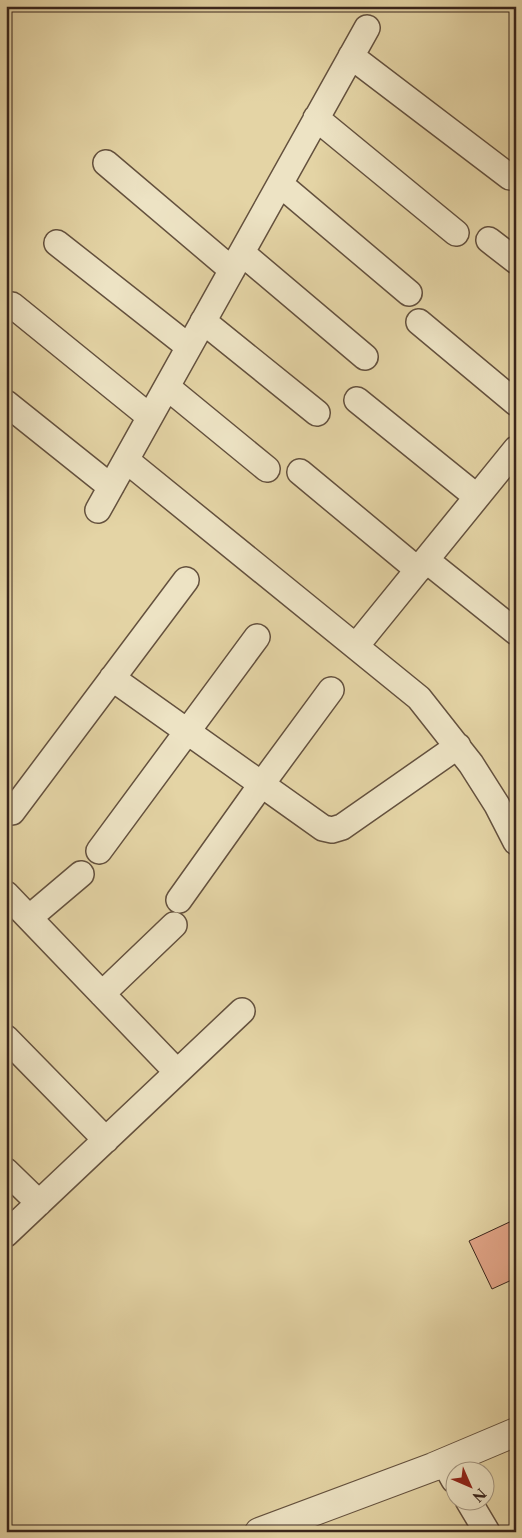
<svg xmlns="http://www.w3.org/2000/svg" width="522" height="1538" viewBox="0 0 522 1538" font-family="'Libre Caslon Text',serif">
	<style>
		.building { fill: #e2a588; stroke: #39251c }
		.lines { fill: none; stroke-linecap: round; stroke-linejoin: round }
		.minor-casing { stroke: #64513e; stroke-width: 28 }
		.tertiary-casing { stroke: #64513e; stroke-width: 30 }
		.minor { stroke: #ede3c4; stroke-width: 25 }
		.tertiary { stroke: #ede3c4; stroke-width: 28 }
	</style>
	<rect width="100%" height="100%" fill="#e4d4a5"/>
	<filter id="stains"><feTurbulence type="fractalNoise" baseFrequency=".004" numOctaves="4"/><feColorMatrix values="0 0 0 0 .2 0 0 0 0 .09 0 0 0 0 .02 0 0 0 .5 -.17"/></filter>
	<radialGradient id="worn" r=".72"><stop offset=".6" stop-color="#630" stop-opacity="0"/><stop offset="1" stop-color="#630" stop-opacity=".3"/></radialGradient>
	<path class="building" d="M516,1219V1278L492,1289L469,1241Z"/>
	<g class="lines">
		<g class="minor-casing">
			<path id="minor" d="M351,56L510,177
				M316,118L456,233
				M106,163L232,270
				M280,184L409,293
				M489,240L516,261
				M57,243L189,347
				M242,253L365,357
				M12,305L150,417
				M203,321L317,413
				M419,322L516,403
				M167,387L267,469
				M357,400L477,497
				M6,403L111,487
				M126,460L419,698L471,764L497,805L516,842
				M300,472L418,570
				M98,510L367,28
				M426,560L516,632
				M356,646L516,449
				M112,678L323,828L332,830L342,827L458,746
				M12,812L186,580
				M99,851L257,637
				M6,894L177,1072
				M179,900L261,785L331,690
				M29,918L81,874
				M102,994L174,925
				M6,1038L106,1140
				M6,1171L39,1203
				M6,1234L242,1011
				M444,1462L454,1480
				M468,1500L487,1532"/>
		</g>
		<g class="tertiary-casing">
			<path id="tertiary" d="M259,1532L433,1467L516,1432"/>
		</g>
		<use href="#minor" class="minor"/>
		<use href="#tertiary" class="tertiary"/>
	</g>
	<rect width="522" height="1538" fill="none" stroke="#e4d4a5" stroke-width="25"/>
	<rect x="8" y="8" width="507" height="1523" fill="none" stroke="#39251c" stroke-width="2.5"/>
	<rect x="12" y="12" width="497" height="1513" fill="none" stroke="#39251c"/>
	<g transform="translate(470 1486) rotate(135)"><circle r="24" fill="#ede3c4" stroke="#a59781"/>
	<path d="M0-4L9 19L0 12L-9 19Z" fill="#8f2418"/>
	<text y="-8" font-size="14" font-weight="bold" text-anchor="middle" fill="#39251c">N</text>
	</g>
	<rect width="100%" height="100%" filter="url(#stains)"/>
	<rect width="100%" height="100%" fill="url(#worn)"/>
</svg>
